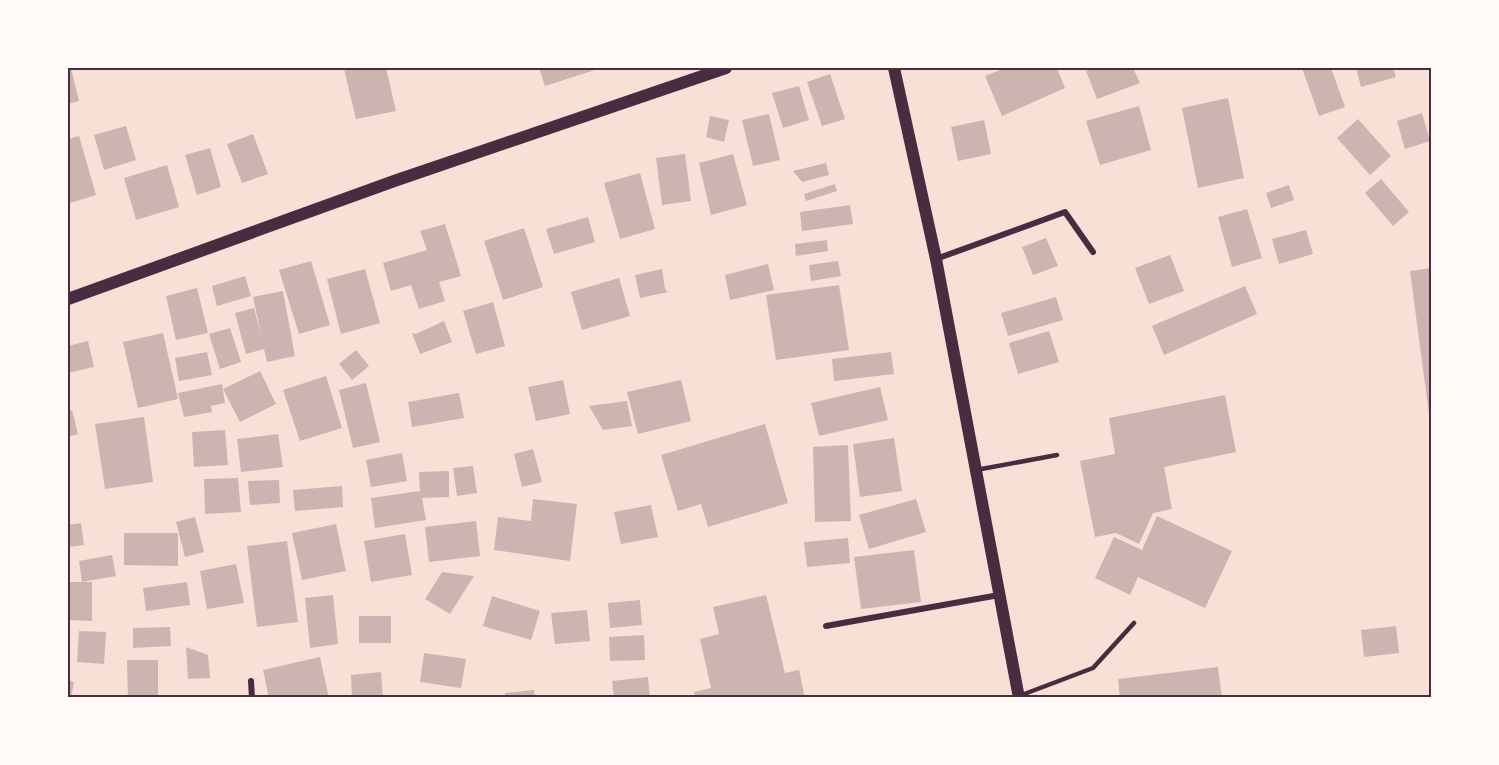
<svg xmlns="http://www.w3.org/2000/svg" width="1499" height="765" viewBox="0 0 1499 765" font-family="'Space Grotesk',sans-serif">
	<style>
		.building { fill: #ccb4b1 }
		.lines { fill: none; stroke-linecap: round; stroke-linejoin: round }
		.service { stroke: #4a2c40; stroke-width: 4.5 }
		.minor { stroke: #4a2c40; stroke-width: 6 }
		.secondary { stroke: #4a2c40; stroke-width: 12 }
		.neatline { fill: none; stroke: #4a2c40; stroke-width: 2 }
	</style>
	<rect width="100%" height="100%" fill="#f7e1d7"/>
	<path class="building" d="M68,68H71L79,101L68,104Z
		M351,68H386L396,111L356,119L344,69Z
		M539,68H601L545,86Z
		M1005,68H1057L1065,88L1002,116L985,76Z
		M1094,68H1133L1140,83L1097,99L1086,71Z
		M1302,68H1331L1345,107L1319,116Z
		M1356,68H1393L1396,77L1361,87Z
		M830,74L845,119L822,126L807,82Z
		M799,86L809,120L783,128L772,93Z
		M1228,98L1244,178L1198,188L1182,108Z
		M1139,106L1151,150L1100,165L1086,121Z
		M1422,113L1430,141L1405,149L1397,121Z
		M769,114L780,160L753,166L742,120Z
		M710,116L729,120L724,142L706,137Z
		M1358,119L1391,156L1370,175L1337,138Z
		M984,120L991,154L958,161L951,127Z
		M126,126L136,160L104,170L94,135Z
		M253,134L268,174L242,183L227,144Z
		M79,136L96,195L70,203L68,139Z
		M210,148L221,187L197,195L185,155Z
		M685,154L691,201L662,205L656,158Z
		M733,154L747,205L711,215L699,163Z
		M826,163L829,175L802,182L793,171Z
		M167,165L179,207L136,220L124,178Z
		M640,173L655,229L620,239L604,183Z
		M1381,179L1409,212L1393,226L1365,193Z
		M835,184L837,191L806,201L804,194Z
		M1289,185L1294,200L1271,208L1266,193Z
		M850,205L853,224L802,231L800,212Z
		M1247,209L1262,258L1232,267L1218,217Z
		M588,217L595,242L554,254L546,229Z
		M445,224L461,276L439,282L445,301L419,309L411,285L391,291L383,263L427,250L420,231Z
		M524,228L543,287L503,300L484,241Z
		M1306,230L1313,254L1279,264L1272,239Z
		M1046,238L1058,266L1033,275L1022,247Z
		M827,240L828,251L796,256L795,244Z
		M1170,255L1184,291L1149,304L1135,268Z
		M311,261L330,325L299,334L279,270Z
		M838,261L841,276L811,281L809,265Z
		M768,264L774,290L730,300L725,275Z
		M1431,268V421L1430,422L1410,271Z
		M365,269L380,323L341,334L327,279Z
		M662,269L665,289L668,292L640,298L635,275Z
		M245,276L251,296L217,306L212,286Z
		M619,278L630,316L582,330L571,292Z
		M839,285L849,350L776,360L766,295Z
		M1245,286L1257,314L1164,355L1152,326Z
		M197,288L208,333L176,340L166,296Z
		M283,291L295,356L267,362L264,349L246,354L235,313L254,308L262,339L253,297Z
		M1056,297L1063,320L1008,336L1001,313Z
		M493,302L505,346L476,354L463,311Z
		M444,321L452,342L420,354L412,333L416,334Z
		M230,328L241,362L220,369L209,334Z
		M1049,331L1059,362L1018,374L1009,343Z
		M163,333L178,399L138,408L123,342Z
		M88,341L94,367L68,373V346Z
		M356,350L369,366L352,380L339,364Z
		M207,352L212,375L179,381L175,358Z
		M891,352L894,374L834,381L832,359Z
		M260,371L276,404L240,422L223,389Z
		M326,376L342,428L300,441L283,390Z
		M563,380L570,414L536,421L528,387Z
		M681,380L691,421L638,434L627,392Z
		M366,383L380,442L353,448L339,390Z
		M222,384L225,403L211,406L212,412L184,417L178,393Z
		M880,387L888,420L819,436L811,403Z
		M459,393L464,418L412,427L408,402Z
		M1225,395L1236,452L1164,467L1172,509L1153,513L1139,544L1116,533L1095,537L1080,461L1115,454L1109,418Z
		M627,401L632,426L603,430L589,406Z
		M72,410L78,434L68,437V411Z
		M144,417L153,482L105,489L95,424Z
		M765,424L788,503L708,527L701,504L678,511L661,455Z
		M225,430L228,465L194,467L192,432Z
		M278,434L283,467L241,472L237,439Z
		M894,438L902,491L860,497L853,444Z
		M848,445L851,521L815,522L813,447Z
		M533,449L542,482L522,487L514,454Z
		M402,453L407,481L371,487L366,460Z
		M473,466L477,493L457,496L453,468Z
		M449,471V497L422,498L426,520L375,528L371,498L420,491L419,472Z
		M238,478L241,512L205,514L204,479Z
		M279,480L280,503L250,505L248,481Z
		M342,486L343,507L295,511L293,490Z
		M533,499L577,504L570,561L494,550L498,517L531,521Z
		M916,499L926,532L869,549L859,515Z
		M651,505L658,537L621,544L614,512Z
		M1157,516L1232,551L1205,608L1138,577L1130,595L1095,578L1114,537L1142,550Z
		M195,517L204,552L185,557L176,522Z
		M476,521L480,556L429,562L425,527Z
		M81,523L84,545L68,547V525Z
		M336,524L346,571L302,580L292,533Z
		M124,533H178V566L124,565Z
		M405,534L412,575L371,582L364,541Z
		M848,538L850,563L807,567L804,542Z
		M287,541L298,622L257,627L247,546Z
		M914,550L921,602L861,609L854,557Z
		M112,555L116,576L82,582H92V621L68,620V582H82L79,561Z
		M236,564L244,603L207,609L200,571Z
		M442,572L474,576L450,614L425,599Z
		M187,582L190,605L146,611L143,588Z
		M333,595L338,644L310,648L305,598Z
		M766,595L785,673L799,670L805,698H696L694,692L711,688L700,639L719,634L713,607Z
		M492,596L540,611L531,640L483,626Z
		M640,600L642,625L610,628L608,603Z
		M587,610L590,641L555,644L551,613Z
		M359,616H391V643H359Z
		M1396,626L1399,653L1364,657L1361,630Z
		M170,627L171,646L133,648V628Z
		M79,631L106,632L104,664L77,662Z
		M644,635L645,660L610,661L609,637Z
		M186,647L208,655L210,678L188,679Z
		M424,653L466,659L461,688L420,682Z
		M320,657L329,698H269L263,670Z
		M127,660H158V698H128Z
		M1218,667L1222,698H1120L1118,679Z
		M381,672L383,698H352L351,675Z
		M648,677L650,698H614L612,681Z
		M68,680L74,682L71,698H68Z
		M534,690L535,698H505V693Z"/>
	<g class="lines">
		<path class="service" d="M976,470L1057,455
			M1019,696L1093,668L1134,623"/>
		<path class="minor" d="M936,259L1065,212L1093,252
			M826,626L999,595
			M251,681L252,698"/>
		<path class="secondary" d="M894,68L936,259L1019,698
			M68,299L397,180L726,68"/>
	</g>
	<rect width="1499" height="765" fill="none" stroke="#fffaf5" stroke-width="138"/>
	<rect x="69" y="69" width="1361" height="627" class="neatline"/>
</svg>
